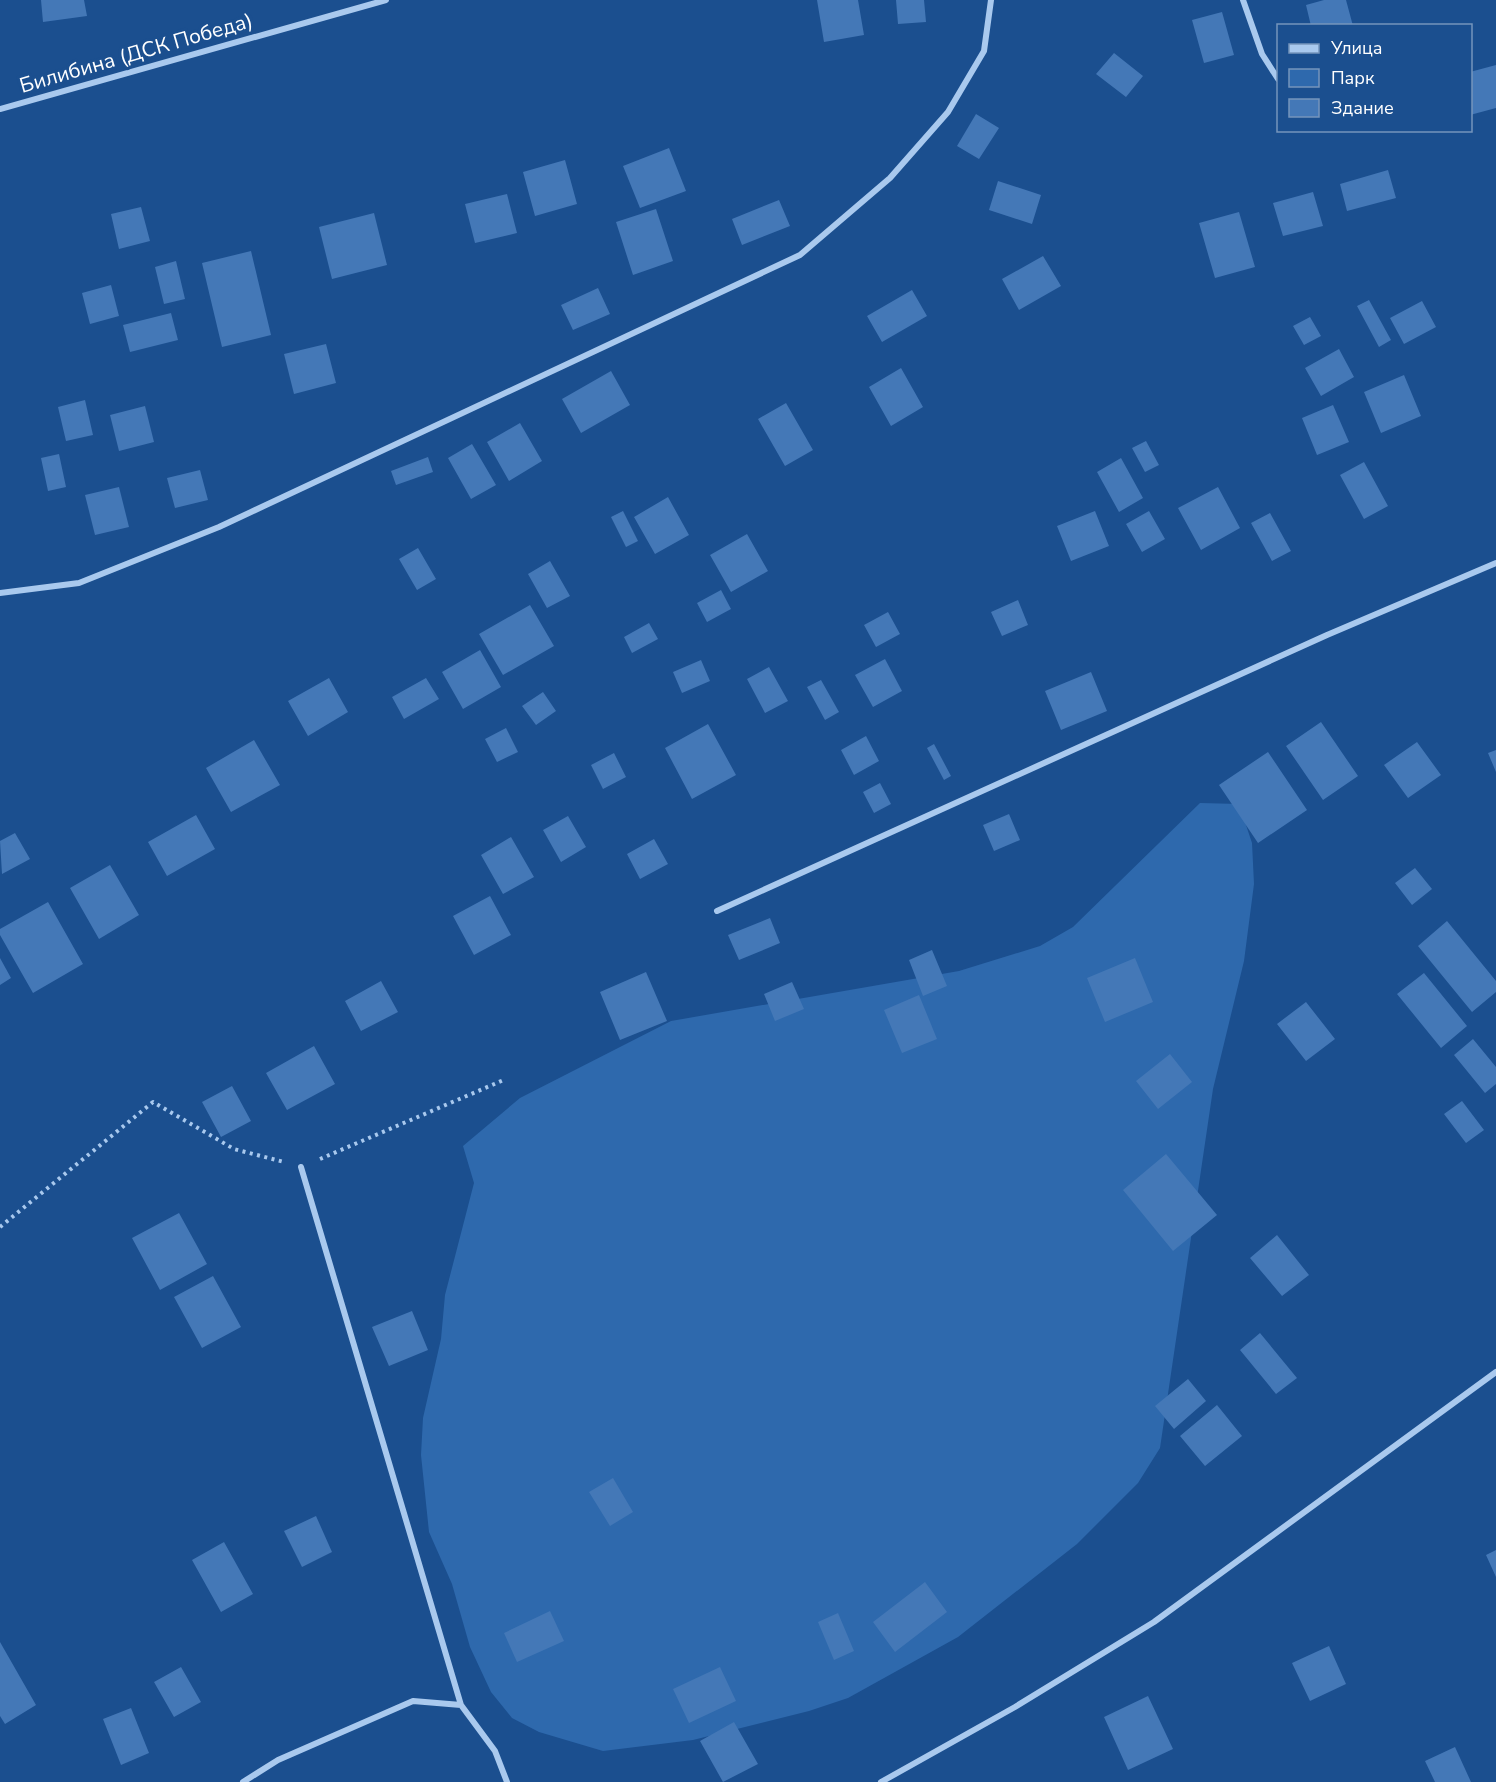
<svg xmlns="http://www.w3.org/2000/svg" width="1496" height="1782" viewBox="0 0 1496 1782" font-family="'Nunito Sans',sans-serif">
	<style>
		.green { fill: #2e69ad }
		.building { fill: #4478b7 }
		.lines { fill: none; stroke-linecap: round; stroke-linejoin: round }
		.path { stroke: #a9c9ee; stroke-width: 4; stroke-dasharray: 3 4.5; stroke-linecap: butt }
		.minor { stroke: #a9c9ee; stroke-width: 6 }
		.labels { text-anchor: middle; stroke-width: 6; stroke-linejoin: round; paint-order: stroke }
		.street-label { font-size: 21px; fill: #fff; stroke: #1b4f8f }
	</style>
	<rect width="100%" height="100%" fill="#1b4f8f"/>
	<path class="green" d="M1200,803L1239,804L1252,843L1254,884L1244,961L1213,1089L1160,1448L1138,1483L1077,1544L958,1637L848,1698L809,1711L693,1740L603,1751L539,1732L512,1718L491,1692L470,1647L452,1584L429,1532L421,1455L423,1418L441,1339L445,1295L474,1183L463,1146L520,1098L671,1021L959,971L1040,946L1073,927Z"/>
	<path class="building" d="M41,0H84L87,16L43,22Z
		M817,0H858L864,35L824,42Z
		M896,0H924L926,22L898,24Z
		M1324,0H1346L1353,26H1311L1306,5Z
		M1222,12L1234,55L1204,63L1192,20Z
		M1114,53L1143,76L1126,97L1096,74Z
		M1496,65V108L1470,115V72Z
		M976,114L999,128L979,159L957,146Z
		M669,148L686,191L640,208L623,166Z
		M565,160L577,204L535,216L523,172Z
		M1388,170L1396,198L1347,211L1340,184Z
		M998,181L1041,195L1032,224L989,210Z
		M1313,192L1323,226L1283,236L1273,203Z
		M507,194L517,233L475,243L465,204Z
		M779,200L790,226L742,245L732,219Z
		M141,207L150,241L119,249L111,214Z
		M656,209L673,261L633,275L616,222Z
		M1239,212L1255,267L1215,278L1199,223Z
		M374,213L387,265L332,279L319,227Z
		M251,251L271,335L222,347L202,263Z
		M1043,256L1061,286L1019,310L1002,279Z
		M176,261L185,299L164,304L155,267Z
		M111,285L119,316L90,324L82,293Z
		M598,288L610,314L573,330L561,305Z
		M912,290L927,316L882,342L867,316Z
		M1369,300L1391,340L1379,347L1357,306Z
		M1422,301L1436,327L1404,344L1390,318Z
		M171,313L178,340L130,352L123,325Z
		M1310,317L1321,336L1304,345L1293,326Z
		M326,344L336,383L294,394L284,354Z
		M1339,349L1354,377L1321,396L1305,368Z
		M901,368L923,407L891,426L869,387Z
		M611,371L630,405L581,433L562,399Z
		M1404,375L1421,416L1381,433L1364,392Z
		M85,400L93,435L66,441L58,407Z
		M786,403L813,450L785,466L758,419Z
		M1333,405L1349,442L1317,455L1302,418Z
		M145,406L154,442L119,451L110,415Z
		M520,423L542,461L509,481L487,442Z
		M1146,441L1159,465L1145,472L1132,448Z
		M472,444L496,485L471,499L448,458Z
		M59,454L66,487L48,491L41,458Z
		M428,457L433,472L396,485L391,471Z
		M1121,458L1143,498L1119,512L1097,472Z
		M1364,462L1388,506L1364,519L1340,475Z
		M200,470L208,500L175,508L167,478Z
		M119,487L129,527L95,535L85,495Z
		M1218,487L1240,528L1201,550L1178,508Z
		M668,497L689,535L655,554L634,517Z
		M623,511L638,541L626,547L611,517Z
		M1095,511L1109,546L1071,561L1057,526Z
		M1149,511L1165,539L1142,552L1126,524Z
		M1270,513L1291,551L1272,561L1251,523Z
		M747,534L768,571L731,592L710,555Z
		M418,548L436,579L417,590L399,559Z
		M550,561L570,596L547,608L528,574Z
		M721,590L731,609L707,622L697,603Z
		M1018,600L1028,625L1002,636L991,612Z
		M530,605L554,646L503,675L479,634Z
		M888,612L900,634L876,647L864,625Z
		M649,623L658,639L632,653L624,637Z
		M480,650L501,687L463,709L442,672Z
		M885,659L902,691L873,707L855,675Z
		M701,660L710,681L682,693L673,672Z
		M769,667L788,701L765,713L747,679Z
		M1091,672L1107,711L1061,730L1045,691Z
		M329,678L348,712L308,736L288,701Z
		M426,678L439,699L404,719L392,697Z
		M821,680L839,712L825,720L807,687Z
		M543,692L556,711L536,725L522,706Z
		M1321,722L1358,776L1323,800L1286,746Z
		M708,724L736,775L692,799L665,748Z
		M506,728L518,752L497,762L485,739Z
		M866,736L879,761L854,775L841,750Z
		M254,740L280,785L231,812L206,768Z
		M1417,742L1441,775L1408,798L1384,765Z
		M934,744L951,776L944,780L927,748Z
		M1496,750V772L1488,753Z
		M1268,752L1307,810L1258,843L1219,785Z
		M614,753L626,777L603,789L591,765Z
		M880,783L891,804L874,813L863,792Z
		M1009,814L1020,840L994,851L983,825Z
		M196,815L215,849L167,876L148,842Z
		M568,816L586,847L561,862L543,830Z
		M15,833L30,859L2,874L0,841Z
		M511,837L534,877L503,894L481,855Z
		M654,839L668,864L640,879L627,854Z
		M110,865L139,915L99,939L70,888Z
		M1415,868L1432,889L1412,905L1395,883Z
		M490,896L511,935L474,955L453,916Z
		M48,902L83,964L33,993L0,935V929Z
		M770,918L780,943L739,960L728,935Z
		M1447,921L1496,981V992L1472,1012L1418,946Z
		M932,950L947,986L923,996L909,960Z
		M0,958L11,978L0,985Z
		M1135,958L1153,1002L1105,1022L1087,978Z
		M646,972L667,1021L620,1040L600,992Z
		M1424,973L1467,1026L1441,1048L1397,994Z
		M381,981L398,1012L361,1031L345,1001Z
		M792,982L804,1009L775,1021L764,994Z
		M919,995L937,1039L902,1053L884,1010Z
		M1306,1002L1335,1039L1306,1061L1277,1024Z
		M1473,1039L1496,1067V1084L1485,1093L1454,1055Z
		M314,1046L335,1084L287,1110L266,1073Z
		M1170,1054L1192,1082L1158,1109L1136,1081Z
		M232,1086L251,1121L221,1137L202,1102Z
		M1462,1101L1484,1130L1466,1143L1444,1114Z
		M1166,1154L1217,1215L1173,1251L1123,1190Z
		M179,1213L207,1264L160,1290L132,1238Z
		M1277,1235L1309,1275L1282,1296L1250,1258Z
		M213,1276L241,1327L202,1348L174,1297Z
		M412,1311L428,1350L389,1366L372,1327Z
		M1260,1333L1297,1378L1276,1394L1240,1350Z
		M1188,1379L1206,1401L1174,1429L1155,1406Z
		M1217,1405L1242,1436L1205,1466L1180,1436Z
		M613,1478L633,1512L610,1526L589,1492Z
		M316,1516L332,1552L302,1567L284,1531Z
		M224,1542L253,1594L221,1612L192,1560Z
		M1496,1550V1577L1486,1555Z
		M925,1582L947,1612L895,1652L873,1622Z
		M550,1611L564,1641L517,1662L504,1633Z
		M838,1613L854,1651L834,1660L818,1622Z
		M0,1642L36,1705L5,1724L0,1716Z
		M1329,1646L1346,1684L1310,1701L1292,1663Z
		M181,1667L201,1702L174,1717L154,1682Z
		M720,1667L736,1701L689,1723L673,1689Z
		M1148,1696L1173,1749L1128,1770L1104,1717Z
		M131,1708L149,1753L121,1765L103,1719Z
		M734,1722L758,1764L723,1782L700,1741Z
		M1455,1747L1471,1782H1435L1425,1761Z"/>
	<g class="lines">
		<path class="path" d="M320,1159L506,1079
			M0,1227L153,1102L234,1149L284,1162"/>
		<path class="minor" d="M1243,0L1262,54L1278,79
			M0,109L386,0
			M0,593L79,583L219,527L800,255L890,178L948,112L984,51L991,0
			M717,911L1327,635L1496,563
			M301,1167L461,1705
			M243,1782L278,1760L413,1701L461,1705L495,1751L507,1782
			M881,1782L1015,1707L1154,1622L1496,1372"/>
	</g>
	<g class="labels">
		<g class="street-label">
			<text transform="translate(136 53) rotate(-16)" y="7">Билибина (ДСК Победа)</text>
		</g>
	</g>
	<rect x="1277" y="24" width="195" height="108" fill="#1b4f8f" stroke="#7695bc" stroke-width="1.5"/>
	<rect x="1289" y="44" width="30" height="9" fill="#a9c9ee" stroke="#7695bc" stroke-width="1.5"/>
	<text x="1331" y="54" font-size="18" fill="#ffffff">Улица</text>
	<rect x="1289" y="69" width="30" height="18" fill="#2e69ad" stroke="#7695bc" stroke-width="1.5"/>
	<text x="1331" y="84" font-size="18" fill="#ffffff">Парк</text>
	<rect x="1289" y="99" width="30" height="18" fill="#4478b7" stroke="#7695bc" stroke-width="1.5"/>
	<text x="1331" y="114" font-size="18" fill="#ffffff">Здание</text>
</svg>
